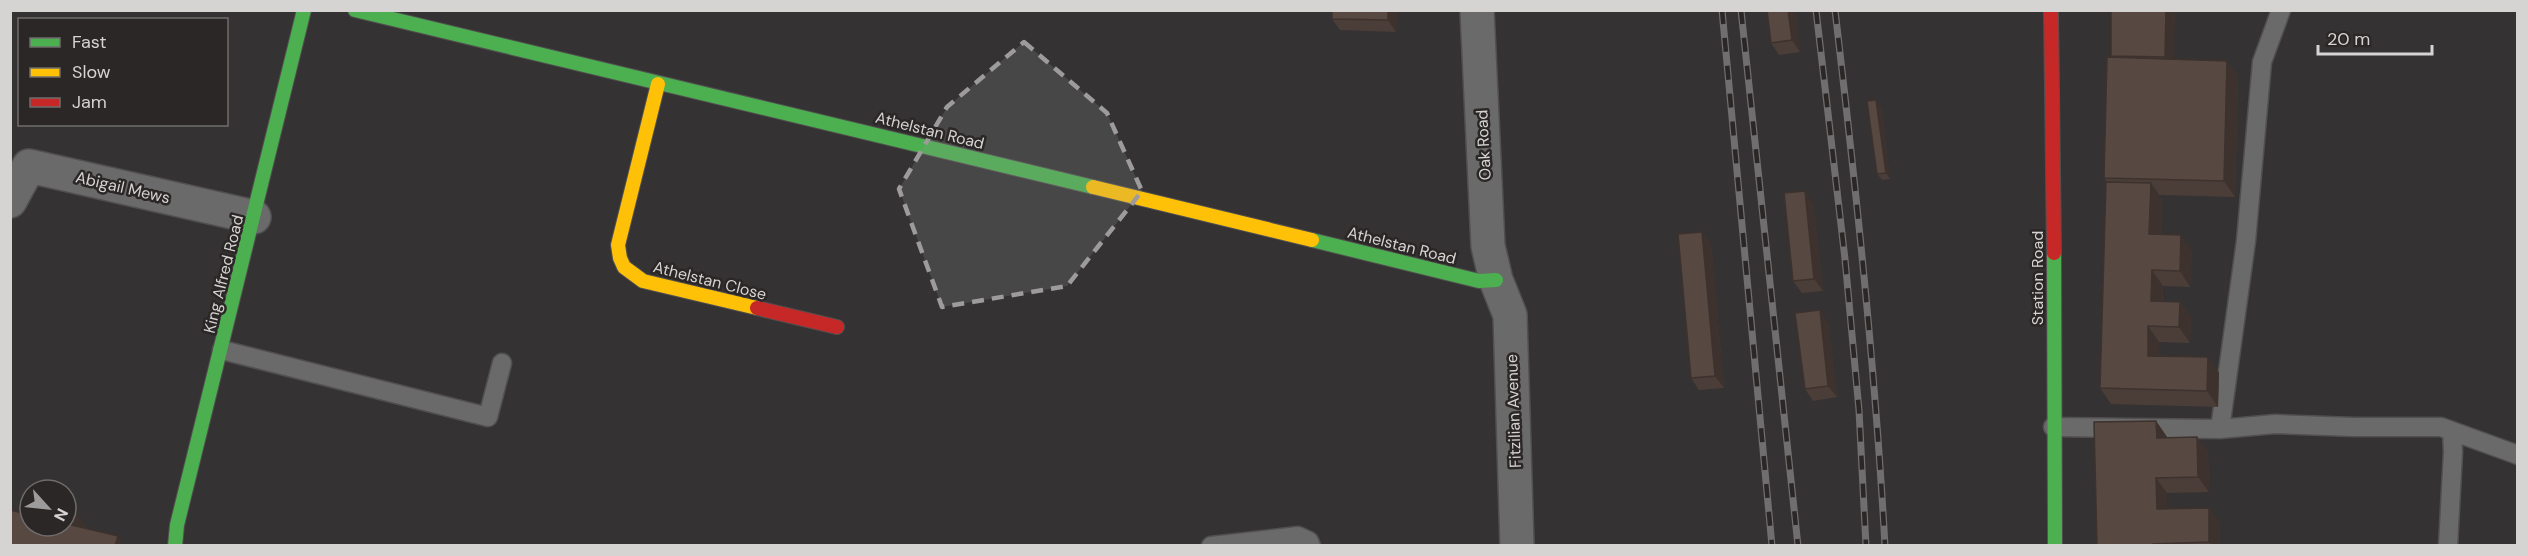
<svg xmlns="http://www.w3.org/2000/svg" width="2528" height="556" viewBox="0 0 2528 556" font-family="'DM Sans',sans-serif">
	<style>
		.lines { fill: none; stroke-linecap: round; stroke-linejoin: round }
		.lane-casing { stroke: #514f4f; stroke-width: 21 }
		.street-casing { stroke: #514f4f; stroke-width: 36 }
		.fast-casing { stroke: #514f4f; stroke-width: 16 }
		.slow-casing { stroke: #514f4f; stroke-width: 16 }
		.jam-casing { stroke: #514f4f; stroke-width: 16 }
		.lane { stroke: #6b6a6a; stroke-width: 18 }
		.street { stroke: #6b6a6a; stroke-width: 33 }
		.fast { stroke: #4caf50; stroke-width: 14 }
		.slow { stroke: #ffc107; stroke-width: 14 }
		.jam { stroke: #c62828; stroke-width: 14 }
		.rail-casing { stroke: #706e6e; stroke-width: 7 }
		.rail { stroke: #2b2727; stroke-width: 4.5; stroke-dasharray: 14; stroke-linecap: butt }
		.wall { fill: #4b3e38 }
		.shaded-wall { fill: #3d322e }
		.building { fill: #574841; stroke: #3d322e; stroke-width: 1.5 }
		.marked { fill: #9d9b9b; fill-opacity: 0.2; stroke: #9d9b9b; stroke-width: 4.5; stroke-dasharray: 12 8; stroke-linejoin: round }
		.labels { text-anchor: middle; stroke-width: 5; stroke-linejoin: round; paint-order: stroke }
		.street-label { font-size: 16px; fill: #d6d3d3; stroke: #2b2727 }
	</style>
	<rect width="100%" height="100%" fill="#343232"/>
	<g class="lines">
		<g class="lane-casing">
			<path id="lane" d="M222,350L488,417L502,363
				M2053,427L2220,429L2275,424L2354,427H2441L2518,455
				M2220,429L2246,241L2262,62L2281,10
				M1211,546L1298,536L1309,541L1311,546
				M2448,546L2453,452L2452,431"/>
		</g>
		<g class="street-casing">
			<path id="street" d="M1477,10L1488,246L1496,280L1510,315L1517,546
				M10,201L29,166L254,217"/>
		</g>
		<g class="fast-casing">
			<path id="fast" d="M355,10L1093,187
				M1312,240L1479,281L1496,280
				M2054,253L2055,546
				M175,546L177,525L304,10"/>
		</g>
		<g class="slow-casing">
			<path id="slow" d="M658,84L618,245L620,258L624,267L643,281L757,308
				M1093,187L1312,240"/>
		</g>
		<g class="jam-casing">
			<path id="jam" d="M2051,10L2054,253
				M757,308L837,327"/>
		</g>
		<use href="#lane" class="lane"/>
		<use href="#street" class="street"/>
		<use href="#fast" class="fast"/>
		<use href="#slow" class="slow"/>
		<use href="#jam" class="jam"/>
		<g class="rail-casing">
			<path id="rail" d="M1722,10L1772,546
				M1741,10L1798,546
				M1816,10L1845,259L1859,410L1866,546
				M1835,10C1856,189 1875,366 1885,546"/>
		</g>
		<use href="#rail" class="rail"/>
	</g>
	<path class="wall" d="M1332,10H1397L1396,32L1340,30L1332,19Z
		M1795,10L1800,52L1779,55L1771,43Z
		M2111,10H2175L2173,59L2227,61L2238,77L2235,197L2159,195L2162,199L2161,234L2192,250L2190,287L2163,286V301L2180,302L2191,317L2190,343L2159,342V356L2208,357L2219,373L2218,407L2111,404L2100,388L2107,183L2104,178L2112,58L2111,56Z
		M1881,107L1890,179L1882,180L1877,174Z
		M1813,203L1823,291L1802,293L1793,281Z
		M1702,232L1711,244L1724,388L1699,390L1691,378Z
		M1828,322L1837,397L1813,401L1805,389Z
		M2156,421L2167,437H2197L2208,452L2209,492L2167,493V508H2209L2220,523V546H2097Z"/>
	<path class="shaded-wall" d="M1388,10H1397L1396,32L1388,20Z
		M1788,10H1795L1800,52L1792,40Z
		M2166,10H2175L2173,69L2165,57Z
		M2227,61L2238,77L2235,197L2224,181Z
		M1876,100L1881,107L1890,179L1886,173Z
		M2151,183L2162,199L2160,249L2149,234Z
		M1805,191L1813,203L1823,291L1814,279Z
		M1702,232L1711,244L1724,388L1715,376Z
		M2181,235L2192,250L2190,287L2180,271Z
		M2152,270L2163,286L2162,317L2151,301Z
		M2180,302L2191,317L2190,343L2179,327Z
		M1820,310L1828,322L1837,397L1828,386Z
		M2148,326L2159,342V371L2148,356Z
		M2208,357L2219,373L2218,407L2207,391Z
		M2156,421L2167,437L2168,453L2157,438Z
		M2197,437L2208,452L2209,492L2198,477Z
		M2156,478L2167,493L2168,524L2157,509Z
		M2209,508L2220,523V546H2212L2209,542Z
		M75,510L87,528L83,543L71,525Z
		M118,536L124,546H115Z"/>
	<path class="building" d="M1332,10H1388V20L1332,19Z
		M1767,10H1788L1792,40L1771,43Z
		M2111,10H2166L2165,57L2111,56Z
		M2107,57L2227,61L2224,181L2104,178Z
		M1876,100L1886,173L1877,174L1867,101Z
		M2106,182L2151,183L2149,234L2181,235L2180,271L2152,270L2151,301L2180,302L2179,327L2148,326V356L2208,357L2207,391L2100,388Z
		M1805,191L1814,279L1793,281L1784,193Z
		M1702,232L1715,376L1691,378L1678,234Z
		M1820,310L1828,386L1805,389L1795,313Z
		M2156,421L2157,438L2197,437L2198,477L2156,478L2157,509L2209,508V542L2153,544V546H2097L2094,422Z
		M66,508L75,510L71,525L118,536L115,546H10V510L30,515V513V526H66Z"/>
	<path class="marked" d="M1024,42L1107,113L1142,191L1067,286L942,307L899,189L947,107Z"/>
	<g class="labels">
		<g class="street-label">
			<text transform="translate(930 130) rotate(14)" y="6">Athelstan Road</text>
			<text transform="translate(1483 145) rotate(-93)" y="6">Oak Road</text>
			<text transform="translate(123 187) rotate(13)" y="6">Abigail Mews</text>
			<text transform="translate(1402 245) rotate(14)" y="6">Athelstan Road</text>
			<text transform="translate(223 274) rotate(-76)" y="6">King Alfred Road</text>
			<text transform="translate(2037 278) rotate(-90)" y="6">Station Road</text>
			<text transform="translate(710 280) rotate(14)" y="6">Athelstan Close</text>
			<text transform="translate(1513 411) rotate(-92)" y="6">Fitzilian Avenue</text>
		</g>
	</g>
	<rect width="2528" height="556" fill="none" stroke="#d6d3d3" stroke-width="24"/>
	<rect x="18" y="18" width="210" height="108" fill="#2b2727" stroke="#6f6c6c" stroke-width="1.5"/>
	<rect x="30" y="38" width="30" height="9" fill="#4caf50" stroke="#6f6c6c" stroke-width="1.5"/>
	<text x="72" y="48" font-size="18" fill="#d6d3d3">Fast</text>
	<rect x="30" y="68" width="30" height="9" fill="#ffc107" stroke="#6f6c6c" stroke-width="1.5"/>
	<text x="72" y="78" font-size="18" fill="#d6d3d3">Slow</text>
	<rect x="30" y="98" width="30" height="9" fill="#c62828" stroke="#6f6c6c" stroke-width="1.5"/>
	<text x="72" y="108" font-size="18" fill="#d6d3d3">Jam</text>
	<g transform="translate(48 508) rotate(117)"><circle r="28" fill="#2b2727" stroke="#6f6c6c" stroke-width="1.5"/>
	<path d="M0-4.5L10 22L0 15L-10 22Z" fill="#9d9b9b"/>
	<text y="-9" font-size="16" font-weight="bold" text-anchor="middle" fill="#d6d3d3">N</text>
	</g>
	<path d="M2318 45v9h114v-9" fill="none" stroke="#d6d3d3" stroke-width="3"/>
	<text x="2327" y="45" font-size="18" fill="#d6d3d3" stroke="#2b2727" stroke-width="4.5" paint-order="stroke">20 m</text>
</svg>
